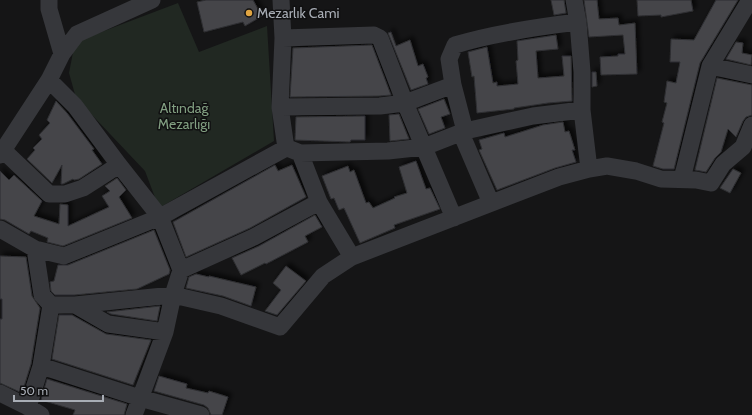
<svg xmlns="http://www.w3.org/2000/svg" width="752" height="415" viewBox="0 0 752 415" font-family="Cabin,sans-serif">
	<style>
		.green { fill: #212822 }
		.building { fill: #444549; stroke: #2f2f32; filter: url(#shadow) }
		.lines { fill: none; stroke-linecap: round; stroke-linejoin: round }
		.minor { stroke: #36373b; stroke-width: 17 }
		.poi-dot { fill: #e1a542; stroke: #101011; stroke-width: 1.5 }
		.labels { text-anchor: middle; stroke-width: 3; stroke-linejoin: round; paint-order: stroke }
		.poi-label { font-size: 14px; fill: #a8adb5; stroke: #101011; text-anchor: start }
		.park-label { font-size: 14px; fill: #819e81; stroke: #101011 }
	</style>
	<defs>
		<filter id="shadow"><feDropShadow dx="3.5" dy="-3.5" stdDeviation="2" flood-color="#0009"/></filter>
	</defs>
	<rect width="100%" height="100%" fill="#151516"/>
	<path class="green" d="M178,3L199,52L267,26L274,141L159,208L145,171L76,98L69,73L75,42Z"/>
	<path class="building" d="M206,0H253L262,16L245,26L243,22L204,32L197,2Z
		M551,0H564L566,13L554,15Z
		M584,0H597L599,19L618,18L619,25L635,23L637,74L601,75L600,57L618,56V54H625L623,35L589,37Z
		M637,0H691L693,11L661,17V15L638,16Z
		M716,0H738L700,63L674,169H663L653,166L664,123L662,122L667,103L664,102L667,81L676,83L680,62H670L671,39L694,40Z
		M391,32L396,46L410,40L418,66L423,64L428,77L426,78L428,84L411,90L388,33Z
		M556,35L558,49L536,51L538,78L564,76L562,56H571L572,101L548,103L514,108V109L477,113L474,76L472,77L468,52L487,47L493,83L497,82V86L518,84L516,61L518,60L517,41Z
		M736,42L743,43L742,53L752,55L751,65L726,59Z
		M372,45L391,95L379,96L290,97L293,48Z
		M592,72H596L597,86L592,87Z
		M717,78L752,85V115L746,117L743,121L736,137L728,129L721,152L715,158L706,172L695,170Z
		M444,99L450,114L441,117L445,128L429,134L418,109Z
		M56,101L67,113L94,149L92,150L102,164L79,179L74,180L73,179L63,184H61L62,165L52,183L27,159L35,150L33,148L42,139L39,135L50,123L47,120Z
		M399,114L409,139L390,141L389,115Z
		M365,116V140H351L350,142L295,140L296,117Z
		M563,122L565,132L569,131L575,150H572L576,162L555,168L497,190L479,150L482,149L479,140L504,133L505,137L543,125Z
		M416,161L426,189L430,188L440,209L394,225L395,228L360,243L344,208L339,210L334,198L331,199L322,176L348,166L350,172L354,170L366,203L369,202L373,208L395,198L394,197L407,193L399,167Z
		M275,165L278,171L292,165L306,197L250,228L186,257L173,222Z
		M733,169L741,173L730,193L720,188Z
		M0,171L9,180L14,175L42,201L34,216L59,224L60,204L68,205V226L109,207L102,196L110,191L105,186L117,178L126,190L119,197L132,218L63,246L47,242L48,238L31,231L29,234L5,220L0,219Z
		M315,215L322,227L305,236L308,242L266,264L265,263L241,275L232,258L259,246Z
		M154,230L170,270L169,274L137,289L74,295H55L51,291L50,282L54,281L58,265H68Z
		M0,256L26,257L32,296L40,308L31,364L22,393L0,383V319H2V299H0Z
		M286,266L306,281L277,315L265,311L281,290L273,283Z
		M196,274L209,277V276L256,287L251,306L223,296L186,288L189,277Z
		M160,306L157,321L111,314L107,312Z
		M59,315H72L106,334L151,340L133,385L52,359Z
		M159,376L187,384L186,388L208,393L209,391L228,397L222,415H211L208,408L204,405L154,391Z
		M47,379L127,404L124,415H73L75,410L41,400Z"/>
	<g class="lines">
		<path class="minor" d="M49,0V9L62,54
			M574,0L578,22L582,72V110L589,169
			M283,38L374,35L380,38L405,103L454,218
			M710,66L752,75
			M49,80L75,106L119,165L160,217L181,270L173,295L165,332L134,415
			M280,107L380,106L405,103L453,85
			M465,131L453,85L449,59L455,45C495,33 536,27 578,22
			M461,133L491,203
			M290,149L300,153L319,202L352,257
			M4,151L49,194H65L83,188L119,165
			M300,153L388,151L424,147L465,131L533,116L582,110
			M0,155L49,80L62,54L77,34L152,0
			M682,179L710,66L750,0
			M0,229L35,249L64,256L160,217L286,148L280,107L283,38L281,0
			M181,270L254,237L319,202
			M51,305H75L173,295L221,306L280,327L323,276L352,257L559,177L589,169L607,166L636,171L661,179L696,180L711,183L723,164L743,147L752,125
			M75,305L108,324L165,332
			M41,366L140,398L201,415
			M0,393L28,407L41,415
			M28,407L41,366L51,305L42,295L35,249"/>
	</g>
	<circle class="poi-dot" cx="249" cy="13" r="4"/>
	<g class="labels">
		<g class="poi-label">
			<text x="257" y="18">Mezarlık Cami</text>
		</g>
		<g class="park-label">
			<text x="184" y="113">Altındağ<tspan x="184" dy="16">Mezarlığı</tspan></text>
		</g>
	</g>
	<path d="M14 395v6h89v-6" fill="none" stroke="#a8adb5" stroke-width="2"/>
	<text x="20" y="395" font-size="12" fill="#a8adb5" stroke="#101011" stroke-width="3" paint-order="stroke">50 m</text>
</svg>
